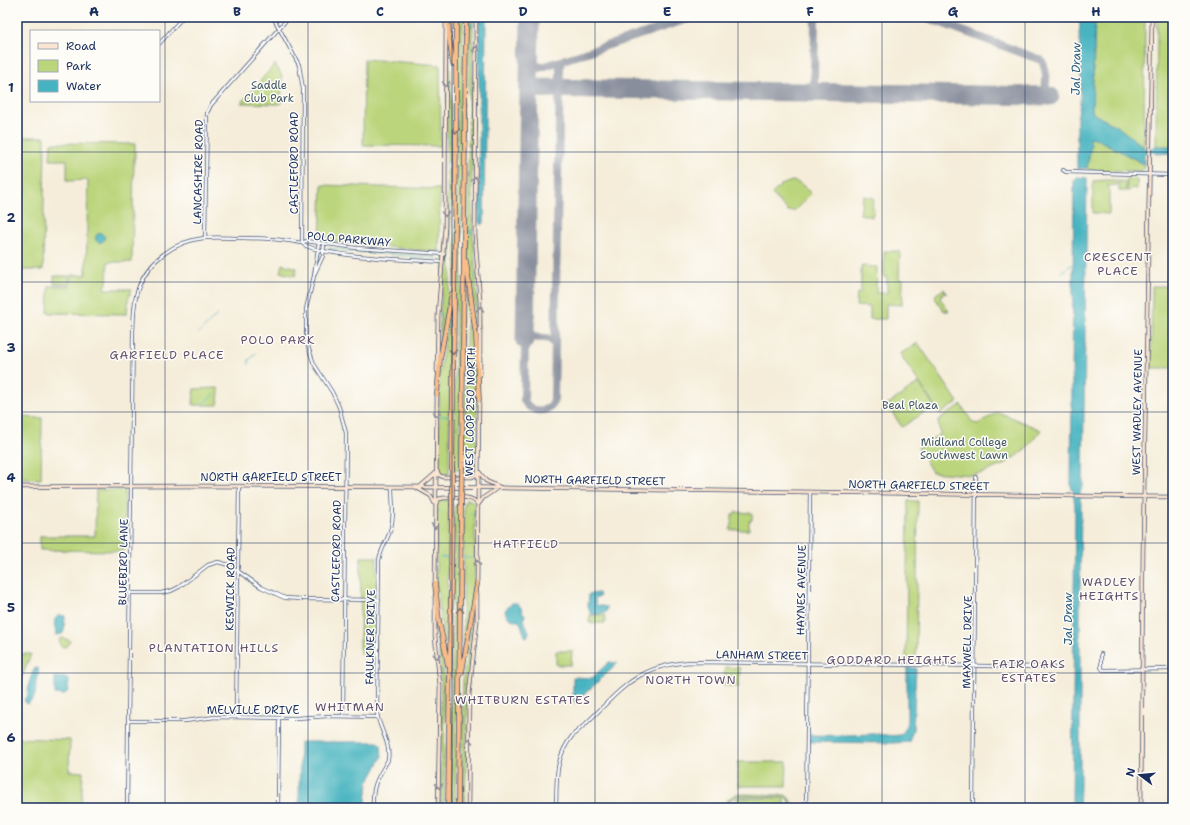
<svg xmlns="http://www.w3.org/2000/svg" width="1190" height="825" viewBox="0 0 1190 825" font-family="'Shantell Sans',sans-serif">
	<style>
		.green { fill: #bbd57b; stroke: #6b826c }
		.water { fill: #46b4c0; stroke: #30728f }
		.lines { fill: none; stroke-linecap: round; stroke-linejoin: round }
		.stream { stroke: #46b4c0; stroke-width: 1 }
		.river { stroke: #46b4c0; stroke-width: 5 }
		.taxiway { stroke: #888e9c; stroke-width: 8 }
		.runway { stroke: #888e9c; stroke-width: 19 }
		.tertiary-casing { stroke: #3c4c70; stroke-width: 4 }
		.secondary-casing { stroke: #3c4c70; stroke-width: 4.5 }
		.motorway-casing { stroke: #3c4c70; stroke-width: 5.5 }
		.tertiary { stroke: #fff; stroke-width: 2.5 }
		.secondary { stroke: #fce5d0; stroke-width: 3 }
		.motorway { stroke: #f8bd89; stroke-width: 4 }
		.motorway-bridge-casing { stroke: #3c4c70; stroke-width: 5.5; stroke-linecap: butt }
		.motorway-bridge { stroke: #f8bd89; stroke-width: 4 }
		.oneway { stroke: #8c8a97 }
		.oneway2 { stroke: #7e6f71 }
		.grid { fill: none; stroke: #1b2f5e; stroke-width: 1; stroke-opacity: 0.55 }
		.labels { text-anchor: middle; stroke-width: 3; stroke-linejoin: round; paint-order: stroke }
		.park-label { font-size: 11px; fill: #435865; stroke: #fdfcf7 }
		.street-label { font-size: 11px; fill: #1b2f5e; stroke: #fdfcf7 }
		.water-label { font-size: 12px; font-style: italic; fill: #2a5e80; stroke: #fdfcf7 }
		.neighbourhood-label { font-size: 12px; letter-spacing: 1px; fill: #61506d; stroke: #fdfcf7 }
		.neatline { fill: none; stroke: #1b2f5e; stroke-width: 1.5 }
		.grid-label { font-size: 13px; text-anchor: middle; font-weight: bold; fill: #1b2f5e }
	</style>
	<rect width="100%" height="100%" fill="#fdfcf7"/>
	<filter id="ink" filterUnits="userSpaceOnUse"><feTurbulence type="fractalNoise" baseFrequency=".025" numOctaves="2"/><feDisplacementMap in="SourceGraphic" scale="8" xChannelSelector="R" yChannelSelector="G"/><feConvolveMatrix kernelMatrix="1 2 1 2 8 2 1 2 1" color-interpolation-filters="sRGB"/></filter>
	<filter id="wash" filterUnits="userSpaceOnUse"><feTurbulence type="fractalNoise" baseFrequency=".012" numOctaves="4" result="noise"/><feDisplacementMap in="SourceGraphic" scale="16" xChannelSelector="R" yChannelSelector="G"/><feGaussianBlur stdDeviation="0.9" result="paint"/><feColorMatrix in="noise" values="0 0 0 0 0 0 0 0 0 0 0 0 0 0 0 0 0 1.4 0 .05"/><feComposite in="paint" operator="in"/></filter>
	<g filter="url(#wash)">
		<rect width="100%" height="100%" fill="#f5edd9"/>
		<path class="green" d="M458,17H463L460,470H454Z
			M469,17H473L472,209C473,249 478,288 478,328H477L468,261Z
			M1095,17H1145L1144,147L1118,127L1094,114L1092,111Z
			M1157,17H1173V153H1156Z
			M447,41H448L451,83V162H447Z
			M364,59L440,65L441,146L363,145Z
			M275,64L282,76L281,103L279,104L241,103Z
			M17,137H45L43,270H17Z
			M1093,137L1144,164V169L1142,171L1089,170L1087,168L1089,158V138Z
			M51,143L135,144V158L134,159L132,262H108L107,283L104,289H132L128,300L127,314L48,313L49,286H70L71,275H86L88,180L67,181V160H50Z
			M447,170H451V274L447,308L440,346V315L447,234Z
			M1127,179H1137V189L1132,188L1129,191H1127Z
			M1108,180H1117V185L1107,186L1109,187V214L1093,213V181Z
			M792,181C801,182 806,188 811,194L794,211H788L772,194L781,185Z
			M1119,181L1126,182V191H1119Z
			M322,185L440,189L439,252L320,240Z
			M863,196L874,198L872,207L874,208L872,217L860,214Z
			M884,251H900L899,279L903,280L902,305L886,304V319H870V307L856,306L857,293L861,292V266L877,267L876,293H887V277H884Z
			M282,264L297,268L295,276L280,272Z
			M54,276H69V284H54Z
			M1152,286H1173V368H1151Z
			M467,288L478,364L476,470L474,475L467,477V475H464Z
			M944,289L947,293L946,294L945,292L941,295L942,296L940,298L944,304V305L949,311H944L935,298L936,294Z
			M448,319H450L449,475L444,474L439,470V378Z
			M918,343L958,402L940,414L900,354Z
			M919,383L934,406L902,427L887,405Z
			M218,388L219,390L218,405H193L194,389Z
			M961,405L973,423L978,424L998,412L1041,430L1027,448L1005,464L983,473L970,475L932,472L918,448L940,434L938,420Z
			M17,417L42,418L41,479H17Z
			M96,490H125L124,551L40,550V536H95Z
			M442,499L449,501L447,642H444L436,581L437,506L438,503Z
			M466,499L473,501L475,504V573L470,616L465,642H463L464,502H466Z
			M908,501H918L916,662H906Z
			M454,506H459L455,808H450Z
			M735,512L752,513V520L749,521V530H730L732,525V514H735Z
			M361,557H377L375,654H360Z
			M473,613L474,624L468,679L465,808H461L463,681Z
			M590,615H605V623H589Z
			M436,616L441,645L445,680L444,808H440L441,685Z
			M62,638L69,640L70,642L68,645L65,647L61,646L59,640Z
			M556,651H572L571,665H556Z
			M17,654H31L19,684H17Z
			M725,667L740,668L739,687L724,686Z
			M17,738L70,740L69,771L83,772L81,808H17Z
			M738,762H787L786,786H738Z
			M736,794L786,795L792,802L794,808H792L790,801L785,797L737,796L730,800L727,808H725L728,799Z
			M737,798H784V808H737Z"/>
		<path class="water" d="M479,17H486L484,223L482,225L479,222Z
			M1079,17H1095L1092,111L1094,114L1118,127L1144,147V164L1093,137L1089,138L1091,145L1087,168L1077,169V119L1080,103L1081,68L1079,34L1080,27Z
			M1155,146H1173V153H1155Z
			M1077,177L1087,178L1083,487L1080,492V501L1081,502L1080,581V786L1079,808H1072L1075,506L1073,491L1072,490L1071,485L1074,181Z
			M95.5 238a4.5 4.5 0 1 1 9 0a4.5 4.5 0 1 1-9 0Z
			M599,593L600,596L595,598L596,605L607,607L606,612C601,613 596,616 590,613L588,606L589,594Z
			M512,603C519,602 522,608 523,614H525L524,620L529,632L527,637L525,636L520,622C513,619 506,620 505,610Z
			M60,615L65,616L64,631L62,634L57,635C55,630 51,618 60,615Z
			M609,662L618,663L575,703L573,697V677L592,678Z
			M38,668C40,674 37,676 36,681C35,692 38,696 27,704L24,700L28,695L29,683L34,669Z
			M907,668H916L913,730L909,742L892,743L810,742V735C830,736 851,735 871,734C881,733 892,738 902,734L907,726Z
			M55,677L65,678L69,680L68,691L64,695L55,694Z
			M304,742H378L381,745L382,757L368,783L366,802L363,805L299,802L300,743Z"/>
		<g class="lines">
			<path class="stream" d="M472,23H473V26H471Z
				M447,66V69
				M473,66V62
				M447,79V74
				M447,94H450L448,96H447Z
				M473,124V119
				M447,142V135
				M473,158V162
				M447,162H451V170H447Z
				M447,192V187
				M447,216V211
				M470,230H473V233H470Z
				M306,244L316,246
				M328,248L351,251L438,258
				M445,260V252H448
				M318,263L320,253
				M1061,272L1073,264
				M476,275V277
				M477,294V296
				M441,303V301
				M440,315V312
				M448,326H449V327H448Z
				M458,326H460L459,327H458Z
				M469,326H471L470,328H469Z
				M199,333L217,315
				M249,364V360L256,353
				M202,405L216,392
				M440,416H450
				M465,417H473
				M438,511H439V513H438Z
				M472,513L474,514V515H472Z
				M440,557L448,558
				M463,558H472
				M437,634H439V635L437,637Z
				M454,634H455V635H454Z
				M470,634H472V635H470Z
				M467,709V707
				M441,750V748
				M466,767V764
				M334,803V805L337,807L348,808
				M308,808L311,806L312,802"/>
			<path class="river" d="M1139,149L1142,151L1173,149"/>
			<path class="taxiway" d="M815,17L814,83L816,89L823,93
				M925,17L1041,60C1046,66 1048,82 1044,89C1042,94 1037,95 1033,96
				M529,59L534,65L542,67
				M529,78L531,72L536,69L694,17
				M529,78L532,85L538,88
				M804,92L811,89L814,83
				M525,329C531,346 549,330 555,345
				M525,340L524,400C530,414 551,414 554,399L560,67L562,62L565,59"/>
			<path class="runway" d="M538,88L1050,96
				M525,340L530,17"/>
		</g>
	</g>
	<g filter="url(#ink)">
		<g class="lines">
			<g class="tertiary-casing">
				<path id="tertiary" d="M273,17L299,65L303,89L302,243
					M159,44L183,17
					M1063,170L1066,172L1173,175
					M205,238L207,113L211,105L289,17
					M319,242L314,276L306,309V341L314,364L332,392L339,407L346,433L343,716
					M302,243C317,257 417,260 442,262
					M314,275L323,256L324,243
					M130,593H161L171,591L179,587L208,565L218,562L229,565L261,587L285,598L302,599L379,600
					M1101,654V667L1103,670L1173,669
					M236,717L239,486
					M128,721H185L215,717L296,718L329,716L377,717
					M127,807L271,808
					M127,808L133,331C134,318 133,302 138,289C147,261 175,241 204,238C216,237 229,238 241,238C261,238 281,239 302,243L306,241L356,248L444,254
					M278,808L279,718
					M373,808C372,785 377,779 388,760C391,742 379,729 377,713L379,560C381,549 387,541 390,531C395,517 392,501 392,487
					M556,808C557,780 554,758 573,735C617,698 630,663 696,662L1053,667
					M806,808L810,492
					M973,808L976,477"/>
			</g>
			<g class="secondary-casing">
				<path id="secondary" d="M476,17L475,235L480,301V375
					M437,371L438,315L445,227L446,17
					M437,471L439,475L443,477H472L476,475L478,472
					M479,472L486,481L502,488
					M421,486L436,473
					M17,487C402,483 788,493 1173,497
					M417,488L431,496L435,504
					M436,503L439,499L443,498C454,498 472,494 478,505L483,498L496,489
					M435,585L437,392
					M477,585L479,399
					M435,596V636L440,686L438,808
					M468,808L469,694L477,622V593
					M1141,808L1143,552L1152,17"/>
			</g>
			<g class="motorway-casing">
				<path id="motorway" d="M448,17L449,37L453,64
					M466,261L476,336L479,400
					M437,394L440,359L452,294
					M452,467L456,146V17
					M462,467L466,17
					M435,584L439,621L448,665
					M462,672L477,584
					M448,808L452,506
					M458,808L461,506"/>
			</g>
			<use href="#tertiary" class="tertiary"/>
			<use href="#secondary" class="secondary"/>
			<use href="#motorway" class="motorway"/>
			<g class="motorway-bridge-casing">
				<path id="motorway-bridge" d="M452,506V467
					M461,506L462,467"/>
			</g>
			<use href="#motorway-bridge" class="motorway-bridge"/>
		</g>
		<defs><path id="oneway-chevron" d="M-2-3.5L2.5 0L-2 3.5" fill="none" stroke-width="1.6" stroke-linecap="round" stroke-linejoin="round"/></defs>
		<g class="oneway">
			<use href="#oneway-chevron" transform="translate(476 49) rotate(-90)"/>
			<use href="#oneway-chevron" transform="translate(446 84) rotate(90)"/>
			<use href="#oneway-chevron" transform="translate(475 179) rotate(-90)"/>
			<use href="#oneway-chevron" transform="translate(445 214) rotate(90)"/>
			<use href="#oneway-chevron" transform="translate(480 309) rotate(-89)"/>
			<use href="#oneway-chevron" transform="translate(437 414) rotate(91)"/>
			<use href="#oneway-chevron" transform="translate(435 526) rotate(91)"/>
			<use href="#oneway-chevron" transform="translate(477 563) rotate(-90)"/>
			<use href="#oneway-chevron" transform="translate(437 656) rotate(83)"/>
			<use href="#oneway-chevron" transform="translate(469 741) rotate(-89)"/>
			<use href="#oneway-chevron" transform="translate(439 786) rotate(91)"/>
		</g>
		<g class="oneway2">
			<use href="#oneway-chevron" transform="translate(456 131) rotate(89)"/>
			<use href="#oneway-chevron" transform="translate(453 352) rotate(91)"/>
			<use href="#oneway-chevron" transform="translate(460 610) rotate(-89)"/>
		</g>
	</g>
	<path class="grid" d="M165,17V808M308,17V808M452,17V808M595,17V808M738,17V808M882,17V808M1025,17V808M17,152H1173M17,282H1173M17,412H1173M17,543H1173M17,673H1173"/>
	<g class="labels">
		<g class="park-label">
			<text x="269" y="89">Saddle<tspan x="269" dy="13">Club Park</tspan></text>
			<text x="910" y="409">Beal Plaza</text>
			<text x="964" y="446">Midland College<tspan x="964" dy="13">Southwest Lawn</tspan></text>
		</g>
		<g class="street-label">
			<text transform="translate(294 163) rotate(-90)" y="4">CASTLEFORD ROAD</text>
			<text transform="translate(198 172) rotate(-89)" y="4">LANCASHIRE ROAD</text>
			<text transform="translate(349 239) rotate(5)" y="4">POLO PARKWAY</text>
			<text transform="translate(470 412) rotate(-89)" y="4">WEST LOOP 250 NORTH</text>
			<text transform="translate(1137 412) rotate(-89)" y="4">WEST WADLEY AVENUE</text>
			<text x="271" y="481">NORTH GARFIELD STREET</text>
			<text transform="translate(595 480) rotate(1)" y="4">NORTH GARFIELD STREET</text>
			<text transform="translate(919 485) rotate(1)" y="4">NORTH GARFIELD STREET</text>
			<text transform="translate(336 551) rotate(-89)" y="4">CASTLEFORD ROAD</text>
			<text transform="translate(123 562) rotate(-89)" y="4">BLUEBIRD LANE</text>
			<text transform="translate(230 589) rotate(-89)" y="4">KESWICK ROAD</text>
			<text transform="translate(801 590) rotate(-89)" y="4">HAYNES AVENUE</text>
			<text transform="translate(370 637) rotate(-89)" y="4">FAULKNER DRIVE</text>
			<text transform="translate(967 642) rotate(-89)" y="4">MAXWELL DRIVE</text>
			<text transform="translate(762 655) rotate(1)" y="4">LANHAM STREET</text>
			<text x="253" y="714">MELVILLE DRIVE</text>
		</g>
		<g class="water-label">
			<text transform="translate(1076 69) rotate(-89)" y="4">Jal Draw</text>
			<text transform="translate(1068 619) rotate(-90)" y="4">Jal Draw</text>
		</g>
		<g class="neighbourhood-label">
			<text x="1118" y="261">CRESCENT<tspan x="1118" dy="14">PLACE</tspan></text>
			<text x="278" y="344">POLO PARK</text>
			<text x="167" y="359">GARFIELD PLACE</text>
			<text x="526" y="548">HATFIELD</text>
			<text x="1109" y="586">WADLEY<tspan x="1109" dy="14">HEIGHTS</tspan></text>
			<text x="214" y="652">PLANTATION HILLS</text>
			<text x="892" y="664">GODDARD HEIGHTS</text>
			<text x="1029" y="668">FAIR OAKS<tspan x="1029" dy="14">ESTATES</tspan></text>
			<text x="691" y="684">NORTH TOWN</text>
			<text x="523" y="704">WHITBURN ESTATES</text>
			<text x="350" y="711">WHITMAN</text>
		</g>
	</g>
	<rect width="1190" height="825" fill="none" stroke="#fdfcf7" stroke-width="44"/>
	<rect x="30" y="30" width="130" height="72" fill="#fdfcf7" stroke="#a3aaba"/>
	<rect x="38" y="43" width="20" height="6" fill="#fce5d0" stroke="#a3aaba"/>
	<text x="66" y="50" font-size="12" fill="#1b2f5e">Road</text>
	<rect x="38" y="60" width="20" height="12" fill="#bbd57b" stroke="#a3aaba"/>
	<text x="66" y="70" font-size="12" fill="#1b2f5e">Park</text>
	<rect x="38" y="80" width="20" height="12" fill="#46b4c0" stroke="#a3aaba"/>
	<text x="66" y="90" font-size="12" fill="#1b2f5e">Water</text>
	<g transform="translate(1140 775) rotate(286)" stroke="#fdfcf7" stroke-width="3" paint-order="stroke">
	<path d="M0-3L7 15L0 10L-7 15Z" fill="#1b2f5e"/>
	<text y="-6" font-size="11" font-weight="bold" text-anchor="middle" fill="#1b2f5e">N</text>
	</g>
	<rect x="22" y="22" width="1146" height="781" class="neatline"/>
	<g class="grid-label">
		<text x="94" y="16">A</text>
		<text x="237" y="16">B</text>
		<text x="380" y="16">C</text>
		<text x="523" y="16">D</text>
		<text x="667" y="16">E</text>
		<text x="810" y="16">F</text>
		<text x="953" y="16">G</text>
		<text x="1096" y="16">H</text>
		<text x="11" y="92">1</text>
		<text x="11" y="222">2</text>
		<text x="11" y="352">3</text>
		<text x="11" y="482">4</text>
		<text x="11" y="612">5</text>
		<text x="11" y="742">6</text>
	</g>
</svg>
